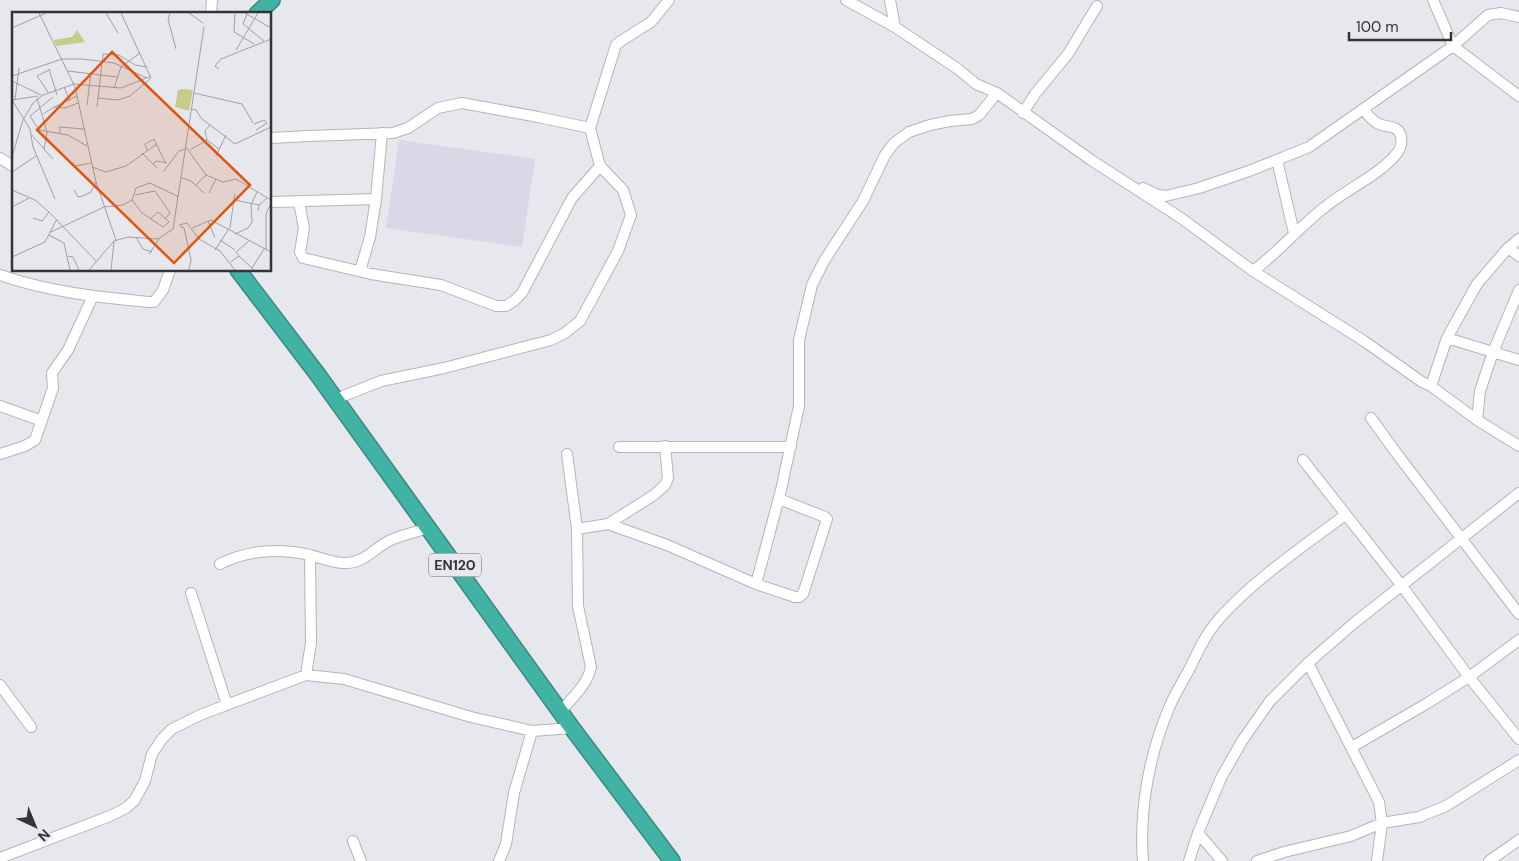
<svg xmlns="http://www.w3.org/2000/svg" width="1519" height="861" viewBox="0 0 1519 861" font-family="'DM Sans',sans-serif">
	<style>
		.built { fill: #d8d8e6 }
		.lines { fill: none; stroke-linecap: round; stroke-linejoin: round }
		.minor-casing { stroke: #b5b4bb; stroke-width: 12 }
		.highway-casing { stroke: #3c877e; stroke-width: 18 }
		.minor { stroke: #fff; stroke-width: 10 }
		.highway { stroke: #41b3a4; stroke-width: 15 }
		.labels { text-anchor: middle; stroke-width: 4.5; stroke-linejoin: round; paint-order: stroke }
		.shield { fill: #e7e7ee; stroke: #6a6a6e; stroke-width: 1 }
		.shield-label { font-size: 14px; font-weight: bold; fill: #343437 }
		.inset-road { fill: none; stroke: #9f9fa5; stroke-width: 1 }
		.view { fill: #df570e; fill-opacity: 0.15; stroke: #df570e; stroke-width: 2.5 }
		.inset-edge { fill: none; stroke: #343437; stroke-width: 2.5 }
	</style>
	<rect width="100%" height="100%" fill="#e7e7ee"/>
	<path class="built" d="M399,140L535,159L522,247L386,228Z"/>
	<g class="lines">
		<g class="minor-casing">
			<path id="minor" d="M846,0L895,27L958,69L976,84L997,93L1091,160L1181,218L1253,271L1364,341L1422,382L1431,386L1477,420L1519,446
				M890,0L895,27
				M1433,0L1453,46L1519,96
				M211,14L212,0
				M1023,113L1035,94L1068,54L1097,6
				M270,138L309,136L393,133L408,128L438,108L462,103L538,117L590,128
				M0,158L14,167
				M1277,160L1294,233
				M1143,188L1158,195L1166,196L1199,188L1249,171L1309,147L1453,46L1488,15L1501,13L1519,17
				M270,202L376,199L382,133
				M299,202L304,228L300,252L303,258L371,274L441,285L496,306H506L514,301L522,293L572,198L600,166
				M1508,248L1519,256
				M360,271L370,237L376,199
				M1253,271C1279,252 1299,227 1325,207C1347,189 1374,178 1393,158C1399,152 1403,146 1401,137C1399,124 1385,128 1377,123C1372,120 1367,114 1363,109
				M0,275C49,292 97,297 149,302H154L163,290L170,270
				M1447,338L1519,360
				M1431,386L1447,338L1477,284L1508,248L1519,239
				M336,399L381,381L444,368L551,340L565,333L580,321L618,251L631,215L623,190L600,166L590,128L616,45L621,41L651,22L669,0
				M0,406L42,421
				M1371,418L1397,454L1519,614
				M1477,420L1480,391L1493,352L1519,290
				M619,447H791
				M0,454L25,446L35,440L53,388L52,373L68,350L93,296
				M1303,460L1402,586L1469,677L1519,739
				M608,524L667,545L756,584L795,597H799L803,594L827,519L825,517L779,499
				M577,529L608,524L654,495L665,485L668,478L665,446
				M220,564C248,550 279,548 310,555C321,558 335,564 347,563C366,562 375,547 391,540C402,535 416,532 428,528
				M756,584L781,490L799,406V340L812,285L824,261L863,201L885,155L894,143L909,132L930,125L950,121L972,119L979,115L997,93
				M191,593L227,705
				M1308,663L1379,802L1382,823L1377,861
				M306,675L311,643L310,555
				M0,685L31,727
				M561,711C572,698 588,684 591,667L578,606L577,529L567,454
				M1352,747L1426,704L1469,677L1519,640
				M1198,833L1222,861
				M353,841L361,861
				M0,858L110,816L126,808L134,801L145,781L152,754L162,739L172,729L200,715L306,675L344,679L471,717L532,731L572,728
				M499,861L506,844L514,793L532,731
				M1143,861C1139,811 1149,755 1169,708C1174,695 1183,681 1190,668C1198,651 1206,634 1219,619C1252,581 1304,546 1345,515
				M1189,861L1198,833L1221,778L1242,741L1270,701L1308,663L1354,623L1519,493
				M1257,861L1284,852L1351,836L1382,823L1419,817L1446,806L1519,760
				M1489,861L1519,840"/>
		</g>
		<g class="highway-casing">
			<path id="highway" d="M257,14L272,0
				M238,270L318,375L572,728L672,861"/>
		</g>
		<use href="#minor" class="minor"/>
		<use href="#highway" class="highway"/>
	</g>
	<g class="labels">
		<rect class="shield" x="429" y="553.5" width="52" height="23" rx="4"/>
		<g class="shield-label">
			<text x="455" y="570">EN120</text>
		</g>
	</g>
	<g transform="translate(12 12)">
		<rect width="259" height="259" fill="#e7e7ee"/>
		<path d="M65,18L73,30L44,34L42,28L60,25ZM170,77L181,78L177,99L163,95L166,78Z" fill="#c8cc89"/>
		<path class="inset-road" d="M27,1L63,75L84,170L104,228M94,1L106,21M158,1L156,7L164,37M177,1L191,11M223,1L222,20L242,32M233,1L259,16M235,2L231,12L252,29M0,16L34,1M224,38L246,1M37,57L45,83M207,57L203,54L209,47L259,27M56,59L105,65M0,64L50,47H70L102,51L135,66M0,69L29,83M52,75L58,89M102,76L109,55L128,41M36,80L25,64L37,58M182,81L230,92L241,111M26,84L0,88L18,117L21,135L43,187M41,85L18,104L27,118L56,123L75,134M25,86L35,120L32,137L41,147M85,86L106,88L118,84L139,66L109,1M3,88L7,56M75,93L79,60M42,95L65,84M85,95L91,42L107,43L123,53L135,55M179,97L184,98L189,106L223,132L259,115M31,102L42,95L53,96L66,91M242,112L252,108L255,111L244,118M19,122L32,137M48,122V115L72,117M195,128L193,119L198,113M174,135L194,163L211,170L224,167L259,188M135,138L133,132L142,127L153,150M178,138L195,128L207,137M130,141L145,156M204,144L214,123M0,145L11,108L21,91L31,83L62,72L109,76L139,64M141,152L145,149L155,151M63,154L79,151M80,155L94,160L114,154L145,132M0,160L24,144M151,160L167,139L174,137M170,166L179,169L192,181M183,174L194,163M0,178L23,188L37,200M62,178L66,185L71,184L79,180L84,170M197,181L204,167M123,183L143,179L158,201L153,207M120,188L130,201L151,215L157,210L146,200L139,206M223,188L247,193M0,195L17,186M246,199L247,193L255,186M21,206L30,209L37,200L84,249M196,209L203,226M167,213L175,211L187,227L208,239L223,258M168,214L172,216L179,248L177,258M180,216L199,208L259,240M39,220L92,195L111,193L120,188L124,176L138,171L167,185M223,222L236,216L240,210L239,193L245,180M37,223L52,231L58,258M124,225L131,237L140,240M208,228L223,238M203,238L218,215L223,182M254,238V202L259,191M137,242L147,227M56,244L61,245L67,258M227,244L224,240L237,229M0,245L33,230L45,207M219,250L227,244L242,258M240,256L252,237M77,258L102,229L116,225L146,227L161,217L192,15M99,258L102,230"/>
		<path class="view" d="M100,40L238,173L162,251L25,118Z"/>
		<rect width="259" height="259" class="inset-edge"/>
	</g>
	<g transform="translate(35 826) rotate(136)" stroke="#e7e7ee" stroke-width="4" paint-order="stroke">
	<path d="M0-4L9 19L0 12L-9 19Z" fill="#343437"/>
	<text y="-8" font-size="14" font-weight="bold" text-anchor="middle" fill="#343437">N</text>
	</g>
	<path d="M1349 32v8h102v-8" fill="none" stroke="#343437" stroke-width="2.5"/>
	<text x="1356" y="32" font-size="15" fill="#343437" stroke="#e7e7ee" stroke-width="4" paint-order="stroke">100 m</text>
</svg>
